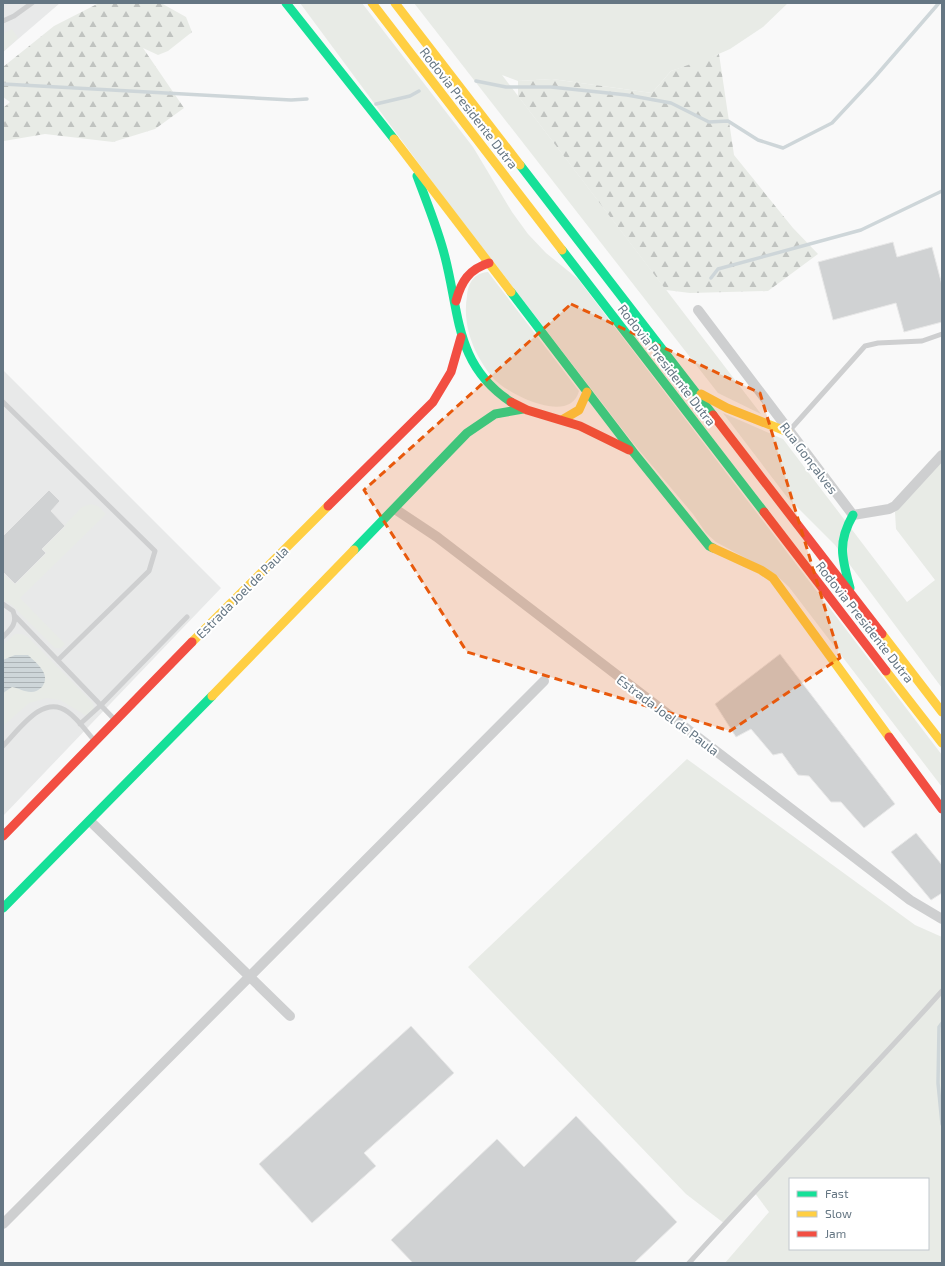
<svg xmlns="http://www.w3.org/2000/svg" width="945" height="1266" viewBox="0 0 945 1266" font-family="'Exo 2',sans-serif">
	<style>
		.built { fill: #e8e9e9 }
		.grass { fill: #e8ebe6; fill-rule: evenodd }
		.forest { fill: url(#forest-firs) }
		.water { fill: url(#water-rules) }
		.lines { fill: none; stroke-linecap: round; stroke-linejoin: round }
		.stream { stroke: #ced6d9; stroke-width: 3.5 }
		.building { fill: #d0d2d3; stroke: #e8e8e8 }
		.lane { stroke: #cecfd0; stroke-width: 5 }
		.street { stroke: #cecfd0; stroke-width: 10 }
		.fast { stroke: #16e098; stroke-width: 9 }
		.slow { stroke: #ffcf43; stroke-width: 9 }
		.jam { stroke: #f24e42; stroke-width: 9 }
		.marked { fill: #e8590c; fill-opacity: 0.2; stroke: #e8590c; stroke-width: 3; stroke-dasharray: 8 5; stroke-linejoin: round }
		.labels { text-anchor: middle; stroke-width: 4; stroke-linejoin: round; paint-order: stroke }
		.street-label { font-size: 13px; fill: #657683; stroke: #fff }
	</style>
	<defs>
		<pattern id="forest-firs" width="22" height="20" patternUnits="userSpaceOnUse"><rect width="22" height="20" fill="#e8ebe6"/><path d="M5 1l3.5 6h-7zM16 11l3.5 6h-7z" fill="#c0c3c0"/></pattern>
		<pattern id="water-rules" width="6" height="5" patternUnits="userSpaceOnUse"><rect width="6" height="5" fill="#ced6d9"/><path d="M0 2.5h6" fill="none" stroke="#abb2b5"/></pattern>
	</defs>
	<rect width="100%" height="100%" fill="#f9f9f9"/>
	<path class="built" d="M3,3H60L3,52Z
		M3,370L221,588L3,816Z"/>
	<path class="grass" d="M300,3H362L473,147L512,212L528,234L546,253L578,279L942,755V787L789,587L775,574L716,542L706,533L693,514L633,443L445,199Z
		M414,3H788L763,27L730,49L705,60L671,71L652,93L552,79L518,81L502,75L761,414L718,393Z
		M12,29L18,38L3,52V34Z
		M488,272L579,391C570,426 507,394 493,378C474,355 462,326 467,296C468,283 474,273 488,272Z
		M723,413L783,439L907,602L935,580L896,529L895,512L942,461V688L835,545L787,497Z
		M91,504L98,506L106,514L20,598L65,644L61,648H55L12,605L3,600V574L15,584L42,549L82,507Z
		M15,634H22L28,637L93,703L94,710L88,715H85L60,700L47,698L29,703L3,726V645Z
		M687,759L915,925L942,937V1263H725L769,1212L754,1192L725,1224L686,1194L468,967ZM790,1179H928V1249H790Z"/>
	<path class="forest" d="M99,3H161L186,17L192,32L168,51L158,55L143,48L184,108L155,129L113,142L45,134L4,141L3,108L10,102L3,97V67L54,26Z
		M719,54L734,155L793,228L818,254L768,291L690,293L666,290L518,96V81L552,79L652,93L671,71Z"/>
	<path class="water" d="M15,655H28C36,663 52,674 42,687C39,690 35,692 31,692C24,692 19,688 12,687L3,693V660Z"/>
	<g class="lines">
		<path class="stream" d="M476,81L506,87H551L627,95L671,103L709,122L728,121L758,140L783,148L832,123L874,78L939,3
			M3,84L291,100L307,99
			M376,104L410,96L419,91
			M711,278L718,269L861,230L942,191
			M942,1023L939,1027L938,1083L942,1124"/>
	</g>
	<path class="building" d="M893,242L897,257L932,247L942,285V322L904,332L896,303L833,320L818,262Z
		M49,490L60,501L51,511L65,526L42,549L46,553L15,584L3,572V536Z
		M780,654L895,804L864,828L841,802H831L809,776L798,775L782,753L773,755L751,729L736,737L715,704Z
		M916,833L942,865V893L931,900L891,852Z
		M411,1026L454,1073L364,1153L376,1166L312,1223L259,1164Z
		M576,1116L677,1222L634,1263H413L391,1240L497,1139L524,1167Z"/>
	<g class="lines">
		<path class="lane" d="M3,21L14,16L32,3
			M3,402L155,551L149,571L58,660
			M790,430L865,346L878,343L922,341L942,334
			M3,604L13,611C18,623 11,629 3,637
			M15,616L115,720
			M80,724L101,705L187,617
			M3,746C19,730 43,693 68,712C78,719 86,731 94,740
			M689,1263C772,1171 860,1083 942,991"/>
		<path class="street" d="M698,310L853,515L889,509L895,506L942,455
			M395,509L437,537L910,900L942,919
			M90,821L290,1016
			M3,1224L544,681"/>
		<path class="fast" d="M286,3L394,139
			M520,165L713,415
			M417,176C427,203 438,229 445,257C460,315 455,365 511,402
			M562,250L764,512
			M511,292L634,453L709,546L713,548
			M354,550L467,433L495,414L523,409
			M850,588C842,558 837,543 853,515
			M3,908L212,696"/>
		<path class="slow" d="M372,3L562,250
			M395,3L520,165
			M394,139L511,292
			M701,394L727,408L788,432
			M562,420L579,410L587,392
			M713,548L761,570L773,578L889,737
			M882,634L942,712
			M192,642L328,506
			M886,671L942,743
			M212,696L354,550"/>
		<path class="jam" d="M456,301C461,282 469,269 489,263
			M511,402L527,410L580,426L629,450
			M713,415L882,634
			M328,506L433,402L451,372L461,337
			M764,512L886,671
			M889,737L942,809
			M3,836L192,642"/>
	</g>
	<path class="marked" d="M571,304L760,393L840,658L730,731L467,652L364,490Z"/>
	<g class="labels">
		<g class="street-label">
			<text transform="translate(469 108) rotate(52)" y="5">Rodovia Presidente Dutra</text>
			<text transform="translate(667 365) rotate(52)" y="5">Rodovia Presidente Dutra</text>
			<text transform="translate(809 458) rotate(53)" y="5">Rua Gonçalves</text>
			<text transform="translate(242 592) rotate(-45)" y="5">Estrada Joel de Paula</text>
			<text transform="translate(865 622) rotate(52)" y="5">Rodovia Presidente Dutra</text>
			<text transform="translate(668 715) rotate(37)" y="5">Estrada Joel de Paula</text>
		</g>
	</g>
	<rect width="945" height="1266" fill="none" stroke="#657683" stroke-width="8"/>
	<rect x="789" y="1178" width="140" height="72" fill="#ffffff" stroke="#c1c8cd"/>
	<rect x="797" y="1191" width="20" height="6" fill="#16e098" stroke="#c1c8cd"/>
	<text x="825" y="1198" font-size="12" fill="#657683">Fast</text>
	<rect x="797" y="1211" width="20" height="6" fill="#ffcf43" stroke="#c1c8cd"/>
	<text x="825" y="1218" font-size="12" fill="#657683">Slow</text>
	<rect x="797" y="1231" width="20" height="6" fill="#f24e42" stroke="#c1c8cd"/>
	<text x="825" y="1238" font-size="12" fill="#657683">Jam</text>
</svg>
